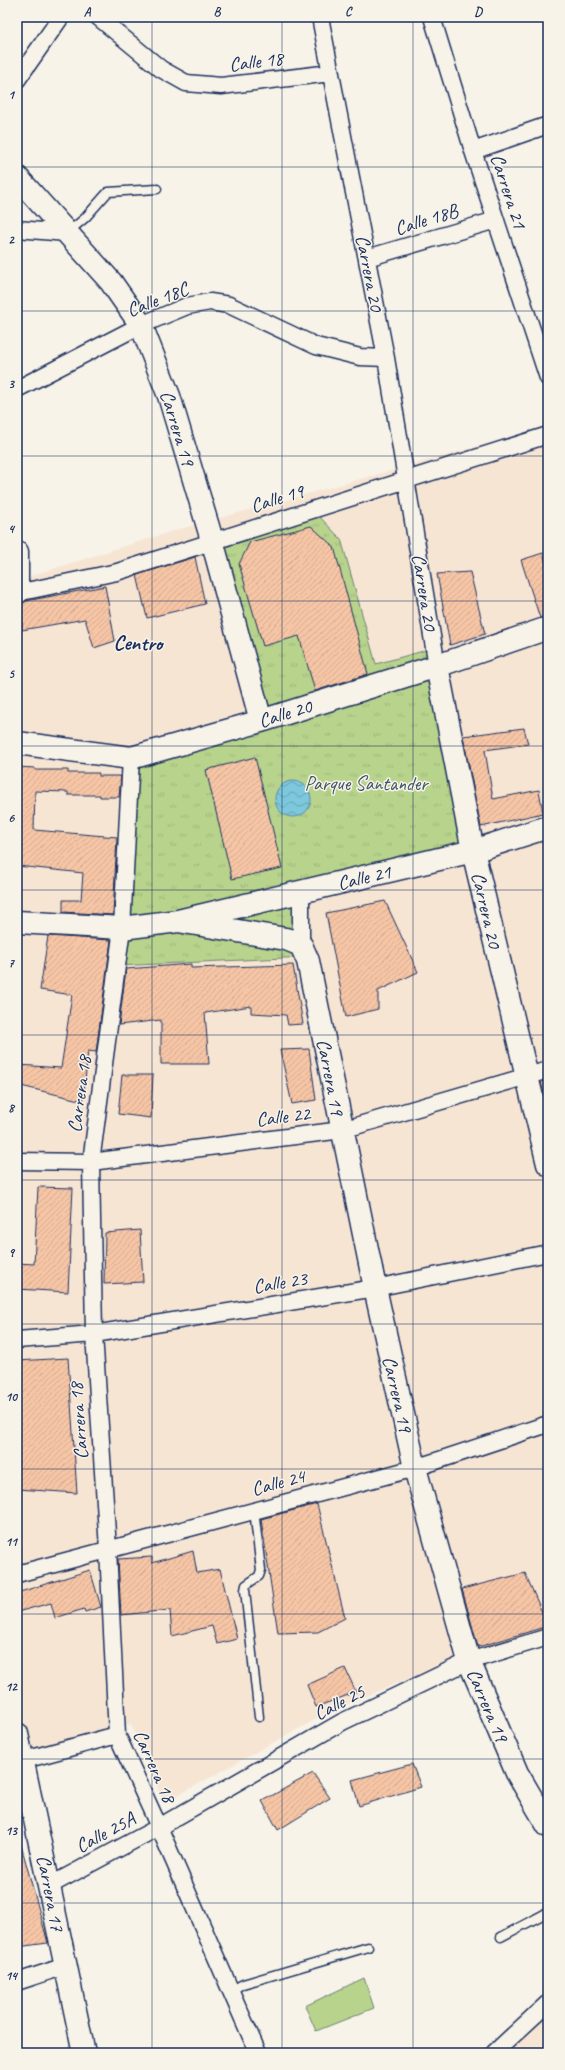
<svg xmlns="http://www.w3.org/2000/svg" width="565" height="2070" viewBox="0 0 565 2070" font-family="Caveat,sans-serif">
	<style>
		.built { fill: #f7e5d4 }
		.grass { fill: url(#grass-tufts); stroke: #6a8275 }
		.pitch { fill: #b8d48c; stroke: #6a8275 }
		.water { fill: url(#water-waves); stroke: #568baa }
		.building { fill: url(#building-hatch); stroke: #1b2f5e }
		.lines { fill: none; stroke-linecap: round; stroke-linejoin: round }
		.lane-casing { stroke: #1b2f5e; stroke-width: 11 }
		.street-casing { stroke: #1b2f5e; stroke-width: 19 }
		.secondary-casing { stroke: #1b2f5e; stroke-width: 25 }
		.lane { stroke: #f7f3e8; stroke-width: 8 }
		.street { stroke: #f7f3e8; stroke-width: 16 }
		.secondary { stroke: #f7f3e8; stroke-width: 22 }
		.grid { fill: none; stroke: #1b2f5e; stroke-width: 1; stroke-opacity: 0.55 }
		.labels { text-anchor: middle; stroke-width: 3; stroke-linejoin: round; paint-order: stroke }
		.street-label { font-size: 20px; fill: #1b2f5e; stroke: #f7f3e8 }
		.park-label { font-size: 20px; fill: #42586a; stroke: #f7f3e8 }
		.neighbourhood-label { font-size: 21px; font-weight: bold; fill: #1b2f5e; stroke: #f7f3e8 }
		.neatline { fill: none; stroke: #1b2f5e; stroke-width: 1.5 }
		.grid-label { font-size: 13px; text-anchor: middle; font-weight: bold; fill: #1b2f5e }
	</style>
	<defs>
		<pattern id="grass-tufts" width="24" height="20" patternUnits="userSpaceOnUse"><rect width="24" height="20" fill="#b8d48c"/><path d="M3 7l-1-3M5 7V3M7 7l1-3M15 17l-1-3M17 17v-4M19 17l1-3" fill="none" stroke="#9eb67b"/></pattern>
		<pattern id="water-waves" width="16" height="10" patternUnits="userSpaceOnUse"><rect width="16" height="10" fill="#7dc8dc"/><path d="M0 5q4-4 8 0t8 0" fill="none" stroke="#66a3b6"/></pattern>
		<pattern id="building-hatch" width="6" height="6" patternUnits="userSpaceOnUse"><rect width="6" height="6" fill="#f6c5a5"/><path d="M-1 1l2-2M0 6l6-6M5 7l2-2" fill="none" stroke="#d2aa90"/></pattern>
	</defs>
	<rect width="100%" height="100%" fill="#f7f3e8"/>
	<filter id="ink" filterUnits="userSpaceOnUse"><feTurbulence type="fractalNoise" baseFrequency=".025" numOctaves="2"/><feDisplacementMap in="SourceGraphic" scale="8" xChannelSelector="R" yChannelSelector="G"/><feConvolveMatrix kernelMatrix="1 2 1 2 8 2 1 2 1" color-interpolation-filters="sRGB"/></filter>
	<g filter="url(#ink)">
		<path class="built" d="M548,427V1629L466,1654L327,1713L164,1803L131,1724L26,1752L17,1712V613L22,600L24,578L173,531Z
			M548,2017V2053H505Z"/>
		<path class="grass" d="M312,509L341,539L376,664L434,648L473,851L301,892L306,957L117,966L131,758L260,719L212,540Z"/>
		<path class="pitch" d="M364,1978L374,2008L316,2031L305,2006Z"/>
		<path class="water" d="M275 799a18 18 0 1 1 36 0a18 18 0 1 1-36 0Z"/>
		<path class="building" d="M311,526L334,547L368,674L315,691L299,636L263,646L239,564L250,542Z
			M543,553L548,571V616L540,618L521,560Z
			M195,557L205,604L147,618L137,575Z
			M470,572L485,634L450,645L437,574Z
			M105,586L115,641L94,648L85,619L22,630V604L26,601Z
			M524,728L528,744L485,750L493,799L539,790L543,813L481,827L463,736Z
			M255,757L282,868L232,879L206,770Z
			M17,767L35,768V770H68V773H99V776H121L119,797H100V795H68V792L35,791L34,830L117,837L113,915L63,912V900H81L83,873L17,866Z
			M385,901L418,972L378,991V1009L346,1017L326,913Z
			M48,936L111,940L96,1052L88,1051L83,1101L21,1086L19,1065L61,1068L72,995L40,990Z
			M191,964V968L293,965L303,1024L288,1025L286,1015L251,1013V1006L205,1013L209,1064H161V1020L119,1025L126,969Z
			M309,1049L316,1100L292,1104L280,1050Z
			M122,1075H153L151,1118L118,1114Z
			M548,1080V1110L541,1082Z
			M38,1187L73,1188L68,1292L17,1289V1263L34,1264Z
			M140,1230L143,1282L104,1284L105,1233Z
			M68,1358L77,1493L17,1489V1361Z
			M317,1504L345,1618L318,1632L278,1633L261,1519Z
			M193,1551L197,1573L220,1569L237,1639L217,1644L212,1626L172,1636L170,1610L121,1615L118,1559L152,1557V1563Z
			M90,1570L101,1607L85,1612L84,1609L55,1618L51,1603L17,1612V1593Z
			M525,1573L548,1626L478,1647L462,1589Z
			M345,1668L356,1692L316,1707L307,1685Z
			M412,1764L421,1787L359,1806L352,1780Z
			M313,1773L330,1798L278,1830L262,1801Z
			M17,1845H21L48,1943L17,1947Z"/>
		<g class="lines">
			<g class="lane-casing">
				<path id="lane" d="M67,233L85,218L108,192L157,189
					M254,1510L261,1570L259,1576L246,1585L245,1590L259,1717
					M501,1937L548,1912
					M230,1991L243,1984L368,1947"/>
			</g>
			<g class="street-casing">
				<path id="street" d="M98,17L161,69L186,83L221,86L331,73
					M320,17L386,358L437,666
					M432,17L473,151L548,378
					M17,80L61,17
					M473,151L548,125
					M17,229L67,233
					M367,258L496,220
					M17,389L141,325L187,306L210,302L229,305L316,346L360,357L386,358
					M17,593L117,572L548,435
					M131,758L122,928L91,1162L94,1334L108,1549L117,1735L159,1827L258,2053
					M301,892V945
					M17,1161L91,1162L342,1130L548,1070
					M17,1340L94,1334L375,1288L548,1253
					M17,1574L415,1468L548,1424
					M17,1762L117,1735
					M49,1886L159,1827L342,1722L469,1661L548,1637
					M17,1982L65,1966
					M494,2053L548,2003"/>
			</g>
			<g class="secondary-casing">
				<path id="secondary" d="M17,177L111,282L141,325L169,396L212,540L261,721
					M17,552V593
					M437,666L473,851L548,1164
					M17,743L131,758L261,721L437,666L548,628
					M178,921L286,939L301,945L308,961L375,1288L415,1468L469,1661L517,1773L548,1826
					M17,922L122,928L178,921L473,851L548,827
					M17,1734L84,2053"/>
			</g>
			<use href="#lane" class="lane"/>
			<use href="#street" class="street"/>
			<use href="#secondary" class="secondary"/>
		</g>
	</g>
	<path class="grid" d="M152,17V2053M282,17V2053M413,17V2053M17,167H548M17,311H548M17,456H548M17,601H548M17,746H548M17,890H548M17,1035H548M17,1180H548M17,1324H548M17,1469H548M17,1614H548M17,1759H548M17,1903H548"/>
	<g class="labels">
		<g class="street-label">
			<text transform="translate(256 61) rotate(-7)" y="7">Calle 18</text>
			<text transform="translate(509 191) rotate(72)" y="7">Carrera 21</text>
			<text transform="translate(426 219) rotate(-17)" y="7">Calle 18B</text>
			<text transform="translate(370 273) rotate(79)" y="7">Carrera 20</text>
			<text transform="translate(157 299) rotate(-21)" y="7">Calle 18C</text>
			<text transform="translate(178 428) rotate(73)" y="7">Carrera 19</text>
			<text transform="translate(277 498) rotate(-17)" y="7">Calle 19</text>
			<text transform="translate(425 592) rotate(81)" y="7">Carrera 20</text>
			<text transform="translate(285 713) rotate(-17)" y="7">Calle 20</text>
			<text transform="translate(364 877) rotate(-13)" y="7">Calle 21</text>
			<text transform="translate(487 910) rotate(77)" y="7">Carrera 20</text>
			<text transform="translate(331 1077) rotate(79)" y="7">Carrera 19</text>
			<text transform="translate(79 1094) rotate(-82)" y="7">Carrera 18</text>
			<text transform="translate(283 1116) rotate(-7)" y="7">Calle 22</text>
			<text transform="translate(280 1282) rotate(-9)" y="7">Calle 23</text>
			<text transform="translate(398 1394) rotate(77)" y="7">Carrera 19</text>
			<text transform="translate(78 1421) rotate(-94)" y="7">Carrera 18</text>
			<text transform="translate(278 1482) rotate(-15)" y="7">Calle 24</text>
			<text transform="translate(339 1702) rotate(-27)" y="7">Calle 25</text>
			<text transform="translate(488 1705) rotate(67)" y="7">Carrera 19</text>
			<text transform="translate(155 1766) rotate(66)" y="7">Carrera 18</text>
			<text transform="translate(105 1832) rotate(-28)" y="7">Calle 25A</text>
			<text transform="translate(51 1893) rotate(79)" y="7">Carrera 17</text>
		</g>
		<g class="park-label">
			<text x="366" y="790">Parque Santander</text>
		</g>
		<g class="neighbourhood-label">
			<text x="138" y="650">Centro</text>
		</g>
	</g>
	<rect width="565" height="2070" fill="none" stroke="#f7f3e8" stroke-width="44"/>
	<rect x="22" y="22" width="521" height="2026" class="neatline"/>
	<g class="grid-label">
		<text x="87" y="16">A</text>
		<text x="217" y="16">B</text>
		<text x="348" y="16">C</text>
		<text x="478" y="16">D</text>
		<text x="11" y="99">1</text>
		<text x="11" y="244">2</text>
		<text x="11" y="388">3</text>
		<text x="11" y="533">4</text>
		<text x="11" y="678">5</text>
		<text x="11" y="822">6</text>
		<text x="11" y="967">7</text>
		<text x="11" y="1112">8</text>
		<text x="11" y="1257">9</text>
		<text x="11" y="1401">10</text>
		<text x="11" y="1546">11</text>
		<text x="11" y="1691">12</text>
		<text x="11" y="1835">13</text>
		<text x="11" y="1980">14</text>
	</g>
</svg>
